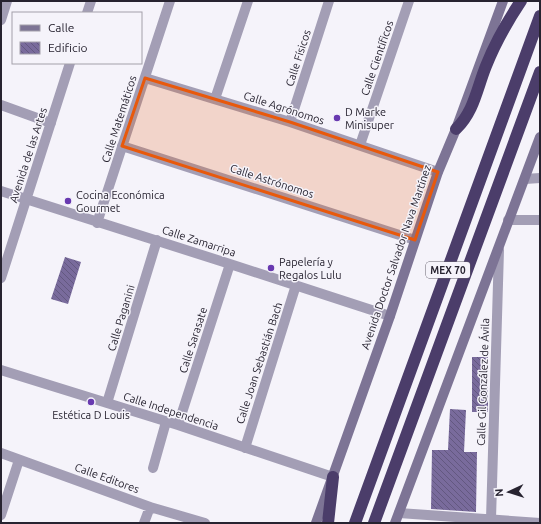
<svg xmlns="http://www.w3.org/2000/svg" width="541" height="524" viewBox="0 0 541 524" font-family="Ubuntu,sans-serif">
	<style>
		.building { fill: url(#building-back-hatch) }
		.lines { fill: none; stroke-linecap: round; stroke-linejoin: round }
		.minor { stroke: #a39eb5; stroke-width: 10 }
		.tertiary { stroke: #a39eb5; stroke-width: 10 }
		.secondary { stroke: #7d7495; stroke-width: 10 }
		.motorway { stroke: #4b3d6a; stroke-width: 12 }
		.marked { fill: #e8590c; fill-opacity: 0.2; stroke: #e8590c; stroke-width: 3; stroke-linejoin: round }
		.poi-dot { fill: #6839b0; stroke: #f5f3fa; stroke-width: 1.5 }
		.labels { text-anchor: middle; stroke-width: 3; stroke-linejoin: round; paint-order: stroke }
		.shield { fill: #f5f3fa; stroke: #65616d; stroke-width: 1 }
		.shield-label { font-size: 10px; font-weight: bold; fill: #272330 }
		.street-label { font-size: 11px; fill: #272330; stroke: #f5f3fa }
		.poi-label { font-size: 11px; fill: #272330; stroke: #f5f3fa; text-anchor: start }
	</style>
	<defs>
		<pattern id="building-back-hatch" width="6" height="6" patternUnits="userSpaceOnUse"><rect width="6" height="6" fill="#796b9c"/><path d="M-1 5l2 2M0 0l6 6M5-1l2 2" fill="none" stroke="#635880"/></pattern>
	</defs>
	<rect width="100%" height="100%" fill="#f5f3fa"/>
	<path class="building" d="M65,257L81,262L68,304L51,299Z
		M472,357H488V412H472Z
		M450,409L466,410L464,452H477L476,512L431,509L432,450H448Z"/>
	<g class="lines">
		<path class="minor" d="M87,13L91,1
			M1,20L7,1
			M145,78L290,122L438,172
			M215,99L248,1
			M1,105L51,123
			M290,122L329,1
			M360,145L409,1
			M122,146L415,240
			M525,179L540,178
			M1,191L230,264L390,316
			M508,220H540
			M97,223L170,1
			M1,278L70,63
			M1,370L178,425L333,477
			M107,403L157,240
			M178,425L230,264
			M245,448L296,285
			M1,453L150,507L205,523
			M153,468L166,422
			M1,515L19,460
			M491,519L499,250
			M144,523L150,507"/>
		<path class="tertiary" d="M399,513L540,523"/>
		<path class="secondary" d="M316,523L390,316L438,172L456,129L503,1
			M395,523L540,137"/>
		<path class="motorway" d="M456,129C474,112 477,88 486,66C495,43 507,22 521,1
			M328,523L333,477
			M355,523L540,16
			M374,523L540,72"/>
	</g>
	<path class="marked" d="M145,78L290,122L438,172L415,240L122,146Z"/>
	<g class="poi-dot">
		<circle cx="337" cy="118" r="4"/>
		<circle cx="68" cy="201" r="4"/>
		<circle cx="271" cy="268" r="4"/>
		<circle cx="91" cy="402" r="4"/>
	</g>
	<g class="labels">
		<rect class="shield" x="426" y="262" width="44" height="16" rx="3"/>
		<g class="shield-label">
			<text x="448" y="274">MEX 70</text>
		</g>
		<g class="street-label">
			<text transform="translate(298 58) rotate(-72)" y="4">Calle Físicos</text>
			<text transform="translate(377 58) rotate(-71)" y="4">Calle Científicos</text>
			<text transform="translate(284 108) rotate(18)" y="4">Calle Agrónomos</text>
			<text transform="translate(119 119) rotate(-72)" y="4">Calle Matemáticos</text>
			<text transform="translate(28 155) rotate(-72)" y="4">Avenida de las Artes</text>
			<text transform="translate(272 181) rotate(18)" y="4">Calle Astrónomos</text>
			<text transform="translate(199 241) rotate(18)" y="4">Calle Zamarripa</text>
			<text transform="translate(396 257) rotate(-71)" y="4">Avenida Doctor Salvador Nava Martínez</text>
			<text transform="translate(121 318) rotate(-73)" y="4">Calle Paganini</text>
			<text transform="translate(193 340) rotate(-72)" y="4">Calle Sarasate</text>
			<text transform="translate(259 363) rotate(-72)" y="4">Calle Joan Sebastián Bach</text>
			<text transform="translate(483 382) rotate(-88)" y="4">Calle Gil González de Ávila</text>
			<text transform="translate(171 411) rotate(18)" y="4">Calle Independencia</text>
			<text transform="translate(107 478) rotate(20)" y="4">Calle Editores</text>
		</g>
		<g class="poi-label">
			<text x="345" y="116">D Marke<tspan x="345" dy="13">Minisuper</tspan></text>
			<text x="76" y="199">Cocina Económica<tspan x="76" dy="13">Gourmet</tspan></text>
			<text x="279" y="266">Papelería y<tspan x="279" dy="13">Regalos Lulu</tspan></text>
			<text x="91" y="419" text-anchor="middle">Estética D Louis</text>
		</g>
	</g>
	<rect width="541" height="524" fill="none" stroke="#272330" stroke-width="4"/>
	<rect x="12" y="12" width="130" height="52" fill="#f5f3fa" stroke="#a3a0a9"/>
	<rect x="20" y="25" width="20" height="6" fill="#7d7495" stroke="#a3a0a9"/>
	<text x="48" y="32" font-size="12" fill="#272330">Calle</text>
	<rect x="20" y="42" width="20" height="12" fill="url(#building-back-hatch)" stroke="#a3a0a9"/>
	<text x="48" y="52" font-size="12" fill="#272330">Edificio</text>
	<g transform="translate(509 492) rotate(266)" stroke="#f5f3fa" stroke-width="3" paint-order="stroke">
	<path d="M0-3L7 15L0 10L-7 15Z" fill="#272330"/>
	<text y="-6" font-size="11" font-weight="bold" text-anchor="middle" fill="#272330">N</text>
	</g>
</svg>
